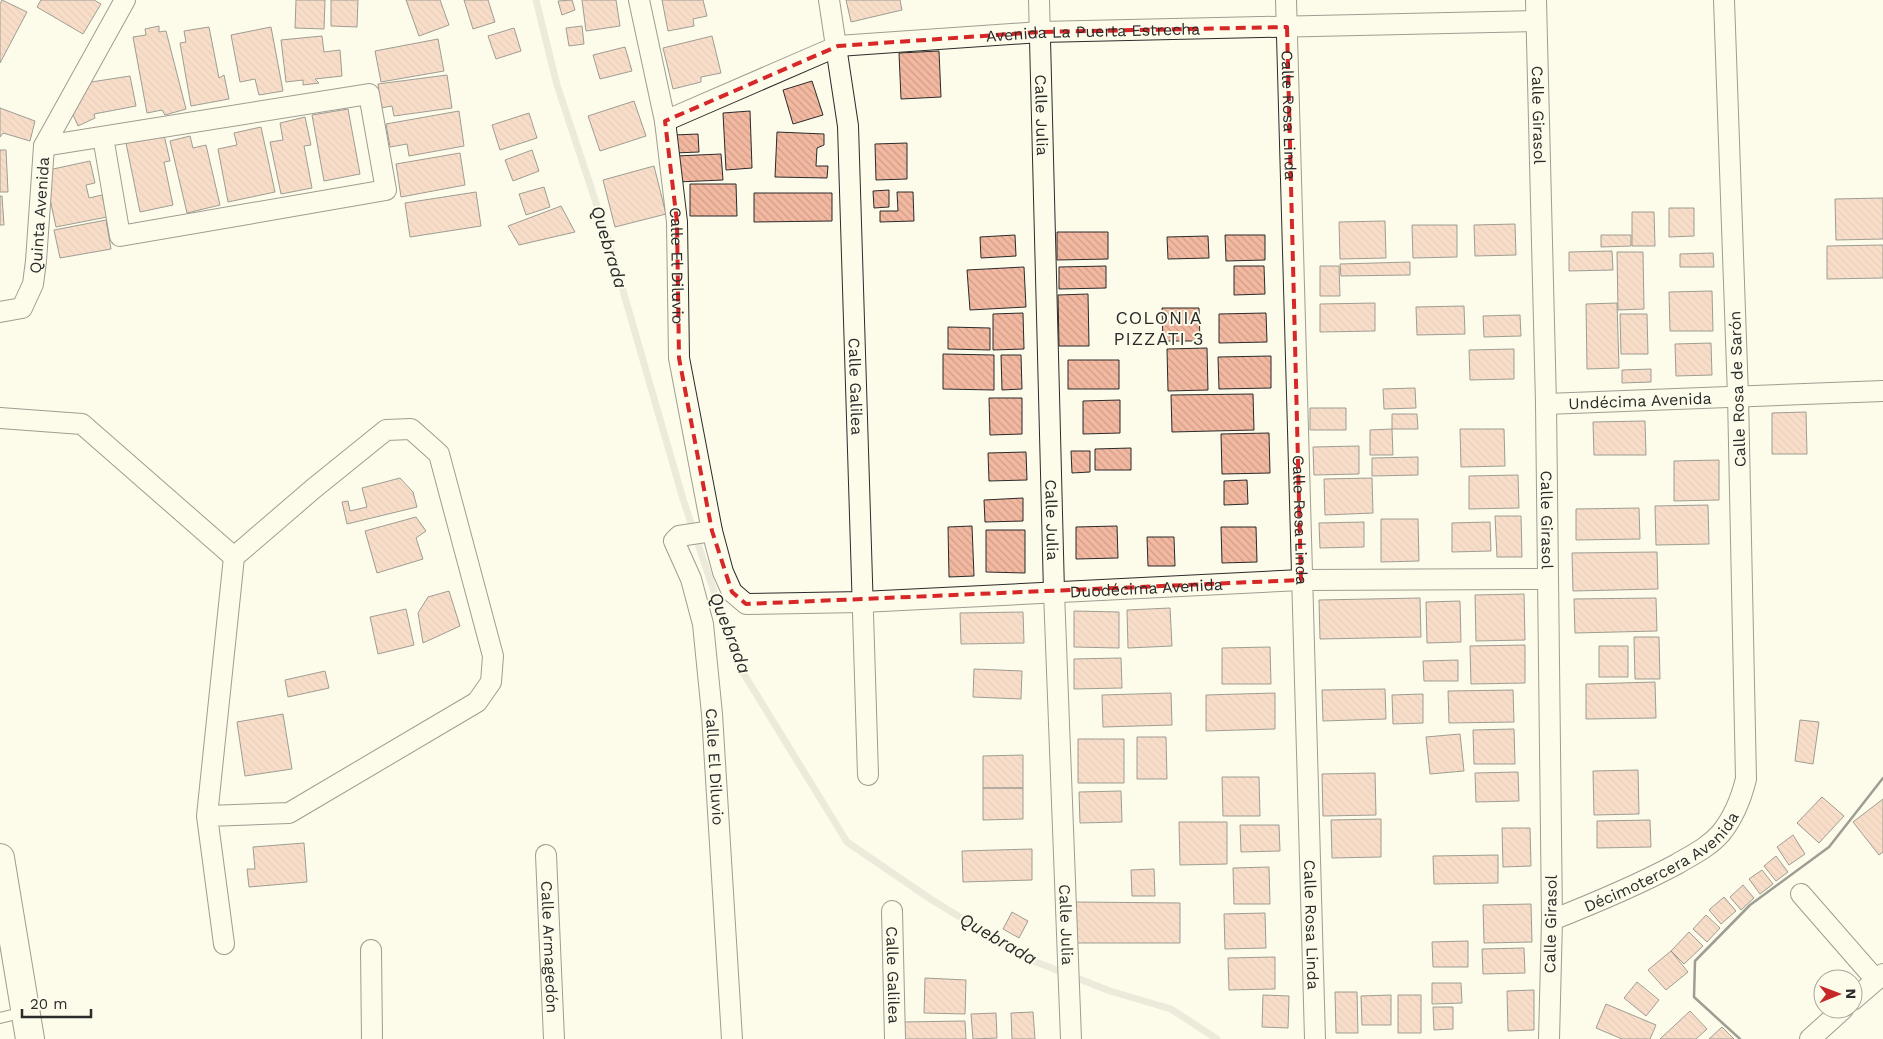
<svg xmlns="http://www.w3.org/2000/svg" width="1883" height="1039" viewBox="0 0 1883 1039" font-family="'Work Sans',sans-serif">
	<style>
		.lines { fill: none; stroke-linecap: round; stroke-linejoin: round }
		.stream { stroke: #d8d7c9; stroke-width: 7 }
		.building { fill: url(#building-back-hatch); stroke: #2b2b2b }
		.service-casing { stroke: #2b2b2b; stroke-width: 12 }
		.minor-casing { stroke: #2b2b2b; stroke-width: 22 }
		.primary-casing { stroke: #2b2b2b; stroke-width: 30 }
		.service { stroke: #fdfbea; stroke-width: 10 }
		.minor { stroke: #fdfbea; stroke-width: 20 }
		.primary { stroke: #fdfbea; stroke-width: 28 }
		.wall { stroke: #2b2b2b; stroke-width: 2.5 }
		.marked { fill: none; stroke: #d62828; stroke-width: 4; stroke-dasharray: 10 6; stroke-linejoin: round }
		.labels { text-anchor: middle; stroke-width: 4; stroke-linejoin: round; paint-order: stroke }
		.street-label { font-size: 16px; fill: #2b2b2b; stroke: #fdfbea }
		.water-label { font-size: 18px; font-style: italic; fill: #2b2b2b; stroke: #fdfbea }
		.neighbourhood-label { font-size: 18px; letter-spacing: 1px; fill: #2b2b2b; stroke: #fdfbea }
	</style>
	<defs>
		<pattern id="building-back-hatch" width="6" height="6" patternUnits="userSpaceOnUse" patternTransform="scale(1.25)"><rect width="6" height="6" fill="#f2b8a0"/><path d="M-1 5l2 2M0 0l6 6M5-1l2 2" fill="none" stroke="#d09e8a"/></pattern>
	</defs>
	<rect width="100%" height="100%" fill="#fdfbea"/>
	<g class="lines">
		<path class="stream" d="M536,0L557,85L609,242L683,499L739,666L847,842L932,900L1031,960L1110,991L1171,1009L1217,1039"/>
	</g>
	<path class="building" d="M2,0L27,12L0,63V4Z
		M41,0H94L101,4L83,34L37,7Z
		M296,0H325L324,29L295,28Z
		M331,0H358L357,27L331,26Z
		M406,0H440L449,25L419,36Z
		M464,0H488L495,22L473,29Z
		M572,0L575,10L562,15L558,1Z
		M582,0H616L620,26L586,31Z
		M662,0H703L707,16L693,19L694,26L668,31Z
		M846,0H900L902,10L851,22Z
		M159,26V32L166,31L186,109L165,115L162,110L147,113L133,37L146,35L145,29Z
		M582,26L584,44L569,46L566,28Z
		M209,27L219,78L224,75L229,99L191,106L180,43L186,42L184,31Z
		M271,27L283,91L259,95L255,79L240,82L231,35Z
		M514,28L521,51L496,59L488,36Z
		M322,36L324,52L340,50L342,76L315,79L319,83L303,85V80L286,82L281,40Z
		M712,36L721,73L701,77V82L673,89L663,48Z
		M438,39L444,71L381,82L375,51Z
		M625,47L632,71L600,79L593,55Z
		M939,51L941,97L901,99L899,53Z
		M447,75L452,108L394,116L392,106L381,108L378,84Z
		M130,76L136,106L94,114L95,118L78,126L71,110L91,82Z
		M812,81L823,115L793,124L783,90Z
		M634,101L646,136L600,151L588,116Z
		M0,108L35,121L30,141L3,133L0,137Z
		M348,109L360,174L324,181L312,115Z
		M459,111L464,146L409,156L407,144L390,147L386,124Z
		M750,111L752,168L726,170L723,113Z
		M529,113L537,138L500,150L492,125Z
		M305,117L311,145L304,146L312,188L281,194L270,142L283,140L280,123Z
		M261,127L275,192L228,202L218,149L237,145L234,133Z
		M777,132L824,134V145L817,148L816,166H828L827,178L775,177Z
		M698,134L699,152L674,153V135Z
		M164,135L170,161L164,162L173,205L140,212L126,143Z
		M190,136L193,148L206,145L220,205L187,213L170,141Z
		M907,143V179L876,180L875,144Z
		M0,150H6L8,192H0Z
		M532,150L539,171L513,181L505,160Z
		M460,153L465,185L401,197L396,164Z
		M721,154L723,180L677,182L676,156Z
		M90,161L95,183L86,185L89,198L102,195L107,217L56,227L44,171Z
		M654,166L666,214L615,227L603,180Z
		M690,184H736L737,216H690Z
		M544,187L550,207L526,215L519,194Z
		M889,190V207L874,208L873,191Z
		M476,192L481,226L410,237L405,203Z
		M897,192H913L914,221L880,222V211H898Z
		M754,193H832V221L754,222Z
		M0,196H2L4,225H0Z
		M1883,198V239L1836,240L1835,199Z
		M561,206L575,232L519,245L508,226Z
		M1669,208H1694V236L1669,237Z
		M1632,212H1654L1655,246H1632Z
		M106,220L111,249L60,258L54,230Z
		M1385,221L1386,258L1340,259L1339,222Z
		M1515,224L1516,255L1475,256L1474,225Z
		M1412,225H1457V257L1413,258Z
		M1057,232H1108V259L1057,260Z
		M1015,235L1016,256L981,258L980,237Z
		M1225,235H1265V260L1226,261Z
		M1601,235H1631V246L1601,247Z
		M1208,236L1209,258L1168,259L1167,237Z
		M1883,245V278L1827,279V246Z
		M1612,251L1613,270L1569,271V252Z
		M1617,252H1643L1644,309L1618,310Z
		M1713,253L1714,267H1680V254Z
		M1410,262V275L1341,276L1340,264Z
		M1106,266V288L1059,289V267Z
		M1234,266H1264L1265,294L1234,295Z
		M1320,266H1339L1340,296H1320Z
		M1024,267L1026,307L970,310L967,270Z
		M1712,291L1713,331H1670L1669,292Z
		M1088,294L1089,346H1059L1058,295Z
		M1375,303V331L1320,332V304Z
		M1617,303L1619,368L1587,369L1586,304Z
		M1464,306L1465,334L1417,335L1416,307Z
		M1162,308H1199L1200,341H1163Z
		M1023,313L1024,349L993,350V314Z
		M1266,313L1267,342L1219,343V314Z
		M1620,314H1647L1648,354H1621Z
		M1520,315L1521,336L1484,337L1483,316Z
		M948,327L990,328V350L948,349Z
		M1711,343L1712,375L1676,376L1675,344Z
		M1207,348L1208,390L1168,391L1167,349Z
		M1514,349V379L1470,380L1469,350Z
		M943,354L994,355V390L943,389Z
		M1001,355H1021L1022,389L1002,390Z
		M1271,356V388L1219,389L1218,357Z
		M1068,360H1119V389H1068Z
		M1651,369V382L1622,383V370Z
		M1415,388L1416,408L1384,409L1383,389Z
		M1253,394L1254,430L1172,432L1171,395Z
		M989,398H1022V434L990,435Z
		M1120,400V433L1083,434V401Z
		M1310,408H1346V430H1310Z
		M1806,412L1807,454H1772V413Z
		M1392,414H1417L1418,429H1392Z
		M1645,421L1646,455H1594L1593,422Z
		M1392,429L1393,455H1370V430Z
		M1460,429H1504L1505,466L1461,467Z
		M1269,433L1270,473L1222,474L1221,434Z
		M1359,446V474L1314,475L1313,447Z
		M1131,448V470H1095V449Z
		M1071,451H1090V472L1072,473Z
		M1026,452L1027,480L989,481L988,453Z
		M1418,457V475L1372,476V458Z
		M1719,460V500L1674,501V461Z
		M1518,475L1519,508L1469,509V476Z
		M400,478L413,492L417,507L347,524L342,502L348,501L350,511L367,507L362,488Z
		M1372,478L1373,513L1325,515L1324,479Z
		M1247,480L1248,504L1224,505V481Z
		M1023,498V521L985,522L984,500Z
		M1708,505L1709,544L1656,545L1655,506Z
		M1639,508L1640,539L1576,540V509Z
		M1495,516H1521L1522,557H1497Z
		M416,517L426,531L416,538L423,559L377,573L365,531Z
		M1381,519H1418L1419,561L1381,562Z
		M1364,522V547L1320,548L1319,523Z
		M1490,522L1491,551L1452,552V523Z
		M972,526L974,576L949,577L948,527Z
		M1117,526L1118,558L1076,559V527Z
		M1221,527H1256L1257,562L1222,563Z
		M986,530H1025V573L986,572Z
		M1147,537H1174L1175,566H1148Z
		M1657,552L1658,589L1573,591L1572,553Z
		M449,591L460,626L423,643L418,613L428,597Z
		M1524,594L1525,640L1476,641L1475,595Z
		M1420,598L1421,637L1320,639L1319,600Z
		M1656,598L1657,631L1575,633L1574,599Z
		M1460,601L1461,642L1427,643L1426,602Z
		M1170,608L1172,646L1128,648L1127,610Z
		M406,609L414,645L378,654L370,617Z
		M1074,611L1119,612V648L1074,647Z
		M1023,612L1024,643L961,644L960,613Z
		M1634,637H1659L1660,679H1635Z
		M1525,645V683L1471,684L1470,646Z
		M1599,646H1628V677H1599Z
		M1270,647L1271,684H1222V648Z
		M1121,658L1122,688L1074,689V659Z
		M1458,660V681H1424L1423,661Z
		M974,669L1022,671L1021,699L973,697Z
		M325,671L329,688L288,697L285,680Z
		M1655,682L1656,718L1586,719V684Z
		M1385,689L1386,719L1323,721L1322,690Z
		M1513,690L1514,722L1449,723L1448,691Z
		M1171,693L1172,725L1103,727L1102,695Z
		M1275,693V729L1206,731V695Z
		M1423,694V723L1393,724L1392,695Z
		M283,714L292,769L245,776L237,722Z
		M1800,720L1819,722L1813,764L1795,761Z
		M1514,729L1515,764H1474L1473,730Z
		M1460,734L1464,771L1430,774L1426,737Z
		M1137,737H1166L1167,779H1137Z
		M1078,739H1124V783H1078Z
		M1023,755V788H983V756Z
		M1638,770L1639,814L1594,815L1593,771Z
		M1518,772L1519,801L1476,802L1475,773Z
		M1375,773L1376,815L1323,816L1322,774Z
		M1222,777H1259L1260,816H1223Z
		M983,788H1023V819L983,820Z
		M1121,791L1122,822L1080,823L1079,792Z
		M1822,797L1844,816L1819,843L1797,823Z
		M1883,799V852L1879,855L1853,822Z
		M1381,819V857L1332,858L1331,820Z
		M1650,820L1651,847L1597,848V821Z
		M1179,822H1227V864L1180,865Z
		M1240,825H1279L1280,851L1241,852Z
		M1502,828H1530L1531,866L1503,867Z
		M1793,835L1805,854L1789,865L1777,847Z
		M304,843L307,882L249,887L247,869H255L253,847Z
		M1032,849V880L963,882L962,851Z
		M1498,855V883L1434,884L1433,856Z
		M1776,856L1788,872L1776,881L1764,866Z
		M1269,867L1270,904H1234L1233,868Z
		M1154,869L1155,896H1132L1131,870Z
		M1762,870L1773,884L1760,894L1749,879Z
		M1743,885L1754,898L1741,910L1730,897Z
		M1724,897L1736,911L1721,924L1709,910Z
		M1076,902L1180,903V943H1075Z
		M1531,904L1532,942L1484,943L1483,905Z
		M1012,912L1028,921L1019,938L1003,929Z
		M1265,913L1266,948L1225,949L1224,914Z
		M1706,915L1720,928L1707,942L1693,929Z
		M1689,932L1703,946L1684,964L1671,951Z
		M1468,941V967H1433L1432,942Z
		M1524,948L1525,973L1483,974L1482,949Z
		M1671,951L1688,972L1666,990L1648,970Z
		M1275,957V989L1229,990L1228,958Z
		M925,978L966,980L965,1014L924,1013Z
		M1637,982L1659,1000L1646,1016L1624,998Z
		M1432,983H1461L1462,1003L1432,1004Z
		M1534,990V1030L1508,1031L1507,991Z
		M1335,992H1357L1358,1033H1336Z
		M1263,995L1289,996L1288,1028L1262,1027Z
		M1391,995V1025H1362L1361,996Z
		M1398,995H1421V1033H1398Z
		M1606,1004L1656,1025L1650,1039H1622L1596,1028Z
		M1433,1007H1453V1029L1434,1030Z
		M1690,1011L1707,1029L1696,1039H1660Z
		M1033,1012L1035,1039H1012L1011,1013Z
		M996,1013L997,1038L973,1039L971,1014Z
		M965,1021L966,1039H904L903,1022Z
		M1722,1027L1734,1039H1709Z"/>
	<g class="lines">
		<g class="service-casing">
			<path id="service" d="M0,1018L25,1012"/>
		</g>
		<g class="minor-casing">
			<g id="minor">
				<path id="s1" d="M639,0L665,121L677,222L679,358L712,531L723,572L732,592L746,604L862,602L1301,580L1548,579"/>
				<path id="s2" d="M829,0L848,126L868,775"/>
				<path id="s3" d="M1039,0L1054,592L1071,1039"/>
				<path id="s4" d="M1286,0L1315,1039"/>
				<path id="s5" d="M1536,0L1546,404L1552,920L1549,1039"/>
				<path id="s6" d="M665,121L838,46L1040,32L1536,21"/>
				<path d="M44,146L369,94L386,190L120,236L103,137"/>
				<path id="s7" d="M0,312L22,308L33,284L36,261L44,146L125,0"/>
				<path id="s8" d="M1546,404L1883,391"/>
				<path d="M0,418L82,424L234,557"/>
				<path id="s9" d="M712,531L679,536L674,541L691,579L703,624L712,714L732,1039"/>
				<path d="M207,816L289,813L477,702L491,682L493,656L439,454L411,429L386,430L313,489L234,557L207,816L224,944"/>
				<path id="s10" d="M546,855L554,1039"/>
				<path d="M1801,894L1876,980"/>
				<path id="s11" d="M892,911L895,1039"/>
				<path id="s12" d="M1552,920C1595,903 1636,886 1677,864C1692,855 1709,847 1721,833C1734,817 1741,799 1746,779L1738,396L1724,0"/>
				<path d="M371,950L372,1039"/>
				<path d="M1853,1000L1883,974"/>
				<path d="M1810,1039L1843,1009"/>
			</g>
		</g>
		<g class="primary-casing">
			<path id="primary" d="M0,858L30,1039"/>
		</g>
		<use href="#service" class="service"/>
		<use href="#minor" class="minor"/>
		<use href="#primary" class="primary"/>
		<path class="wall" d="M1740,1039L1694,997L1695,961L1750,905L1829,847L1883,778"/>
	</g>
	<path d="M0 0H1883V1039H0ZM1287,27L1301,580L746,604L732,592L712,531L679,358L677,222L665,121L838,46L1040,32Z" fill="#fdfbea" fill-opacity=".55" fill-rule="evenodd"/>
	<path class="marked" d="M1287,27L1301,580L746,604L732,592L712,531L679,358L677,222L665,121L838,46L1040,32Z"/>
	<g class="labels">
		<g class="street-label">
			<text dy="6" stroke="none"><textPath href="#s6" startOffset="444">Avenida La Puerta Estrecha</textPath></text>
			<text dy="6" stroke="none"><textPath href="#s3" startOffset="115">Calle Julia</textPath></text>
			<text dy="6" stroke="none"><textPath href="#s4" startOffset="115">Calle Rosa Linda</textPath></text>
			<text dy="6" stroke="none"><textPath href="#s5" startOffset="115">Calle Girasol</textPath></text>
			<text dy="6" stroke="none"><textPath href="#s7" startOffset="118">Quinta Avenida</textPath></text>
			<text dy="6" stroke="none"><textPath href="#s1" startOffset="269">Calle El Diluvio</textPath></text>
			<text dy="6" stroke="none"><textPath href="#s2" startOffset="388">Calle Galilea</textPath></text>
			<text transform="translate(1737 389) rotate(-92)" y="6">Calle Rosa de Sarón</text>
			<text dy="6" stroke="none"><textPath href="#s8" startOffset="94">Undécima Avenida</textPath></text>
			<text dy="6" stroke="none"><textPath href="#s5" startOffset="520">Calle Girasol</textPath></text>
			<text dy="6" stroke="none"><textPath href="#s3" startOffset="520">Calle Julia</textPath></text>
			<text dy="6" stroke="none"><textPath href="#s4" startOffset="520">Calle Rosa Linda</textPath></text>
			<text dy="6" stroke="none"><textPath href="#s1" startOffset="1021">Duodécima Avenida</textPath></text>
			<text dy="6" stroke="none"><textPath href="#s9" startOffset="272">Calle El Diluvio</textPath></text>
			<text dy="6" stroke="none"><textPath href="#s12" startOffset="125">Décimotercera Avenida</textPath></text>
			<text dy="6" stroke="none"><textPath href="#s3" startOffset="925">Calle Julia</textPath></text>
			<text dy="6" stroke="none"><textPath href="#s4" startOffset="925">Calle Rosa Linda</textPath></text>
			<text transform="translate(1550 924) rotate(-89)" y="6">Calle Girasol</text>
			<text dy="6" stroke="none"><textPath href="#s10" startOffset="92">Calle Armagedón</textPath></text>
			<text dy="6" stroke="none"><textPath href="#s11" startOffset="64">Calle Galilea</textPath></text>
		</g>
		<g class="water-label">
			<text transform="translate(609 247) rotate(73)" y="6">Quebrada</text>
			<text transform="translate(730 633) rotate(69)" y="6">Quebrada</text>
			<text transform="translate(998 939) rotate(30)" y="6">Quebrada</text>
		</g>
		<g class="neighbourhood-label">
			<text x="1159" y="324">COLONIA<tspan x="1159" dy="21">PIZZATI 3</tspan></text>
		</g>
	</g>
	<g transform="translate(1838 994) rotate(89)"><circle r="24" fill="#fdfbea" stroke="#a9a89e"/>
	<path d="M0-4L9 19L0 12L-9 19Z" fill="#c62828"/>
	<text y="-8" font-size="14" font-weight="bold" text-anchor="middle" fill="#2b2b2b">N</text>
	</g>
	<path d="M22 1009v8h69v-8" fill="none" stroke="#2b2b2b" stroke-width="2.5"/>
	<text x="30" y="1009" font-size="15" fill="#2b2b2b" stroke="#fdfbea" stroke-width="4" paint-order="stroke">20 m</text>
</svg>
